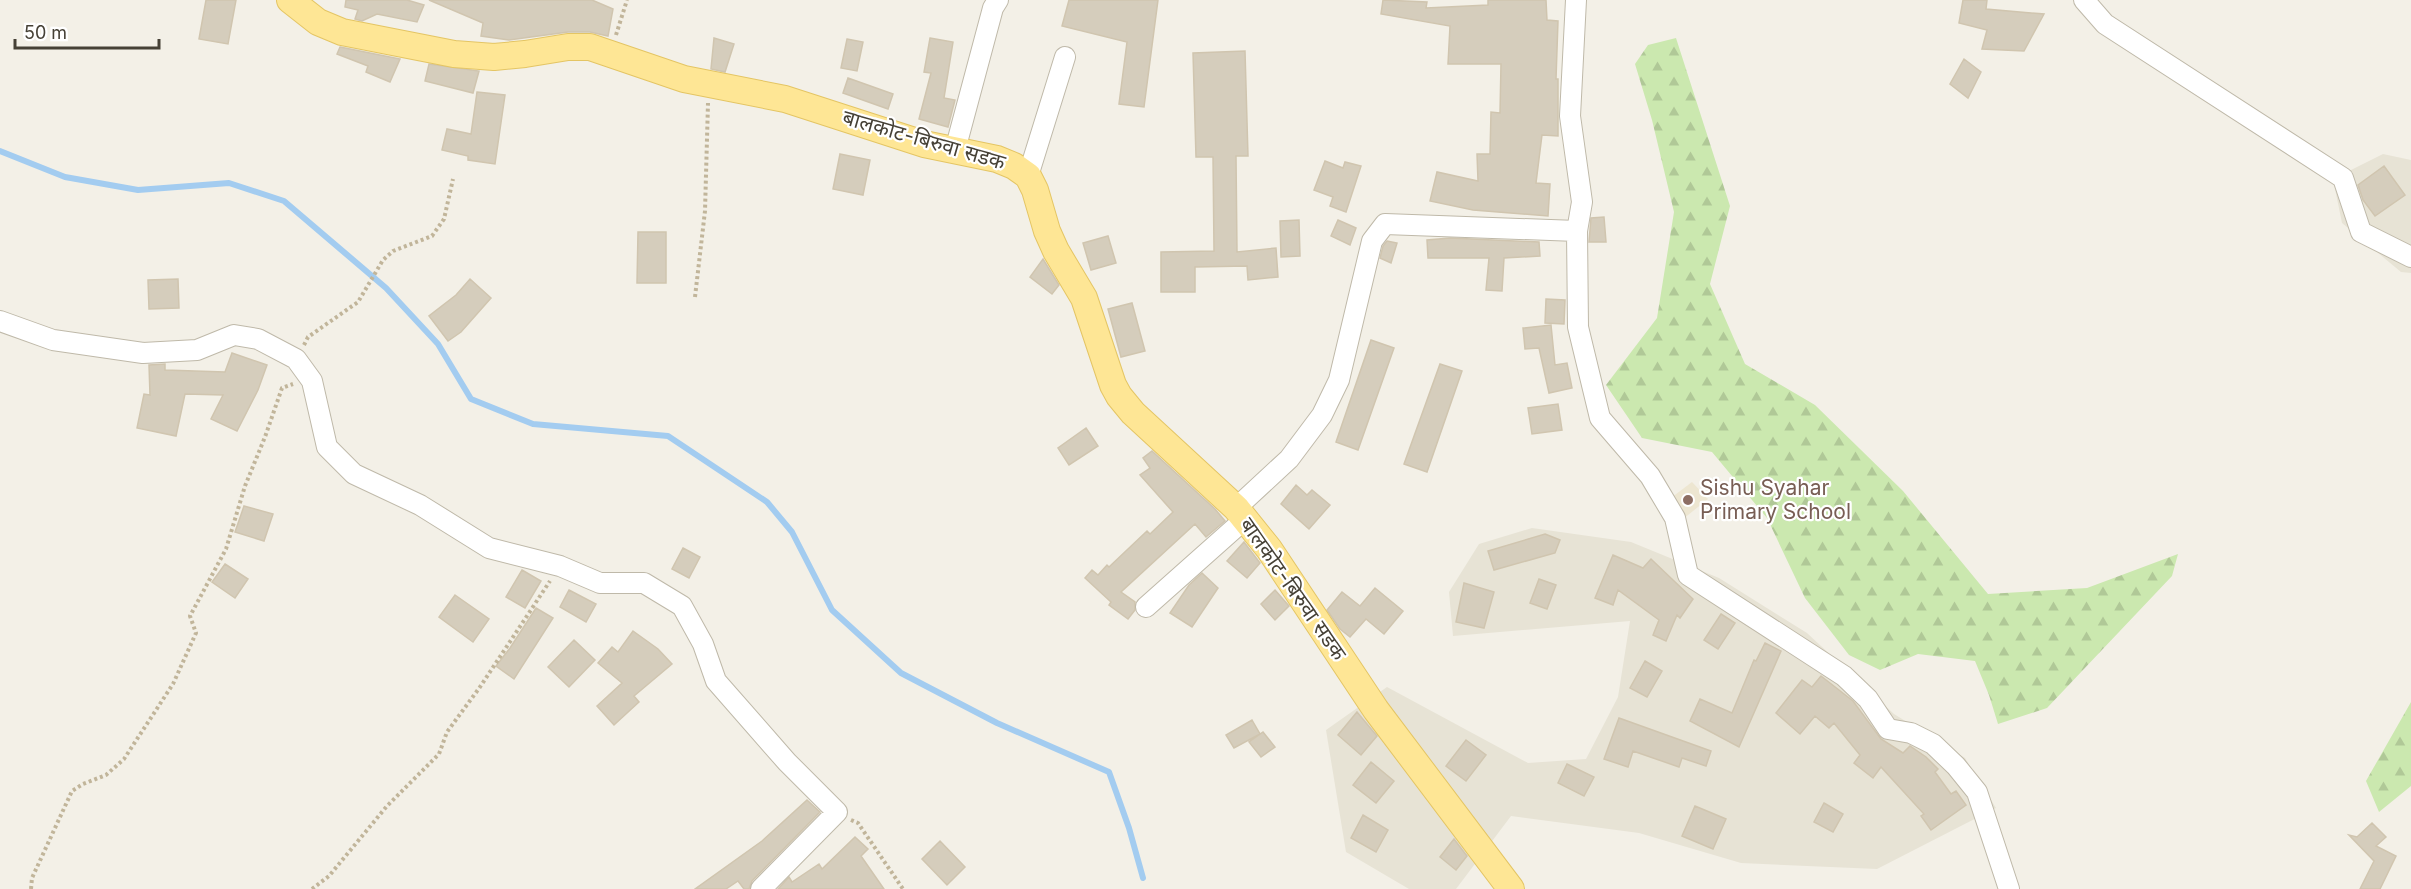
<svg xmlns="http://www.w3.org/2000/svg" width="2411" height="889" viewBox="0 0 2411 889" font-family="Inter,'Noto Sans Devanagari',sans-serif">
	<style>
		.residential { fill: #e7e3d5 }
		.education { fill: #ede6d1 }
		.forest { fill: url(#forest-firs) }
		.lines { fill: none; stroke-linecap: round; stroke-linejoin: round }
		.stream { stroke: #a3ccf0; stroke-width: 6 }
		.building { fill: #d5cdbc; stroke: #d0c5af; stroke-width: 1.5 }
		.minor-casing { stroke: #bfb9a9; stroke-width: 22 }
		.major-casing { stroke: #e4c564; stroke-width: 28 }
		.path { stroke: #c1b59a; stroke-width: 4; stroke-dasharray: 3 3; stroke-linecap: butt }
		.minor { stroke: #fff; stroke-width: 20 }
		.major { stroke: #fee695; stroke-width: 26 }
		.education-dot { fill: #8d6e63; stroke: #fff; stroke-width: 2 }
		.labels { text-anchor: middle; stroke-width: 4.5; stroke-linejoin: round; paint-order: stroke }
		.street-label { font-size: 21px; fill: #464136; stroke: #fff }
		.education-label { font-size: 21px; fill: #785e54; stroke: #fff; text-anchor: start }
	</style>
	<defs>
		<pattern id="forest-firs" width="22" height="20" patternUnits="userSpaceOnUse" patternTransform="scale(1.5)"><rect width="22" height="20" fill="#cbe8af"/><path d="M5 1l3.5 6h-7zM16 11l3.5 6h-7z" fill="#b0c897"/></pattern>
	</defs>
	<rect width="100%" height="100%" fill="#f3f0e7"/>
	<path class="residential" d="M2383,154L2411,160V273L2401,272L2342,223L2333,179Z
		M1532,528L1631,542L1719,578L1807,633L1894,714L1965,758L1996,808L1877,869L1741,863L1639,833L1511,816L1456,889H1409L1346,852L1326,730L1387,687L1528,763L1586,759L1618,697L1630,621L1453,636L1449,592L1479,544Z"/>
	<path class="education" d="M1692,482L1708,499L1683,519L1667,501Z"/>
	<path class="forest" d="M1676,38L1730,206L1710,284L1745,364L1815,405L1903,491L1988,594L2087,588L2178,554L2172,576L2047,708L1998,724L1989,695L1975,661L1918,654L1880,670L1849,655L1805,598L1767,518L1712,452L1642,438L1606,385L1657,318L1674,212L1652,120L1635,64L1648,45Z
		M2411,702V786L2379,812L2366,781Z"/>
	<g class="lines">
		<path class="stream" d="M0,151L65,177L138,190L229,183L284,201L386,288L438,344L471,399L533,424L668,436L767,502L792,532L832,610L901,673L997,723L1109,772L1129,828L1143,878"/>
	</g>
	<path class="building" d="M206,0H236L228,44L199,39Z
		M346,0H407L424,5L417,22L377,14L362,21L355,19L358,10L345,7Z
		M429,0H592L613,9L608,36L590,32H568L509,40L481,36L483,23Z
		M1069,0H1158L1144,107L1119,104L1127,42L1062,26Z
		M1383,0L1427,2L1426,8L1488,5V0H1546L1547,20L1558,21L1556,79H1558V136L1542,135L1536,183L1550,184L1548,216L1473,210L1430,201L1437,172L1478,181L1477,154H1490L1491,112L1500,113L1501,64H1448L1450,26L1381,14Z
		M1963,0H1987L1986,9L2044,14L2024,51L1982,49L1987,30L1959,23Z
		M714,38L734,44L725,72L711,69Z
		M930,38L953,42L944,98L955,100L948,127L919,119L931,73L924,72Z
		M847,39L863,42L857,71L841,68Z
		M340,47L400,59L390,82L366,72L368,66L337,54Z
		M1245,51L1248,156H1236L1237,252L1276,248L1278,277L1248,280L1247,266L1195,267V292H1161V252L1214,251L1213,157H1196L1193,53Z
		M1964,59L1981,72L1968,98L1950,84Z
		M429,64L479,71L473,93L425,81Z
		M848,78L893,94L888,109L843,93Z
		M477,92L505,95L495,164L468,160V156L442,150L447,129L471,134Z
		M840,154L870,160L863,195L833,189Z
		M1325,161L1343,168L1345,162L1361,166L1346,212L1330,206L1333,197L1314,190Z
		M2384,166L2405,195L2375,216L2363,200L2358,185Z
		M1604,217L1606,242H1589L1591,218Z
		M1299,220L1300,256L1281,257L1280,221Z
		M1338,220L1356,228L1350,245L1331,236Z
		M638,232H666V283H637Z
		M1108,236L1116,263L1091,270L1083,243Z
		M1450,238L1539,242L1540,256L1504,258L1502,291L1486,290L1489,258H1428L1427,240Z
		M1387,241L1397,243L1391,263L1380,258L1383,246Z
		M1043,259L1059,285L1052,294L1030,277Z
		M178,279L179,308L149,309L148,280Z
		M470,279L491,298L461,332L448,341L429,316L456,295Z
		M1546,299L1565,300L1564,324L1545,323Z
		M1132,303L1145,351L1121,357L1108,309Z
		M1551,325L1555,365L1567,363L1572,388L1549,393L1539,348L1525,349L1523,328Z
		M1371,340L1394,348L1358,450L1336,442Z
		M232,353L267,365L258,390L237,431L211,419L223,395L185,394L176,436L137,428L144,394L150,395L149,365L165,364V370L225,372Z
		M1440,364L1462,371L1427,472L1404,464Z
		M1558,404L1562,430L1532,434L1528,408Z
		M1086,428L1098,446L1069,465L1058,448Z
		M1152,451L1215,509L1225,521L1206,537L1195,524L1121,592L1135,602V610L1128,619L1109,605L1111,602L1085,578L1092,570L1098,575L1107,565L1109,567L1147,531L1150,534L1173,512L1140,475L1150,468L1143,458Z
		M1296,485L1307,495L1312,490L1330,505L1309,529L1281,504Z
		M244,506L273,514L264,541L235,532Z
		M1545,534L1560,540L1555,553L1494,570L1488,551Z
		M1244,542L1260,563L1247,578L1227,561Z
		M683,548L700,557L689,578L672,569Z
		M1613,555L1643,568L1651,559L1693,599L1680,618L1677,615L1666,641L1653,635L1659,620L1618,590L1613,605L1595,598Z
		M225,564L248,579L235,598L212,582Z
		M522,570L541,581L525,608L506,597Z
		M1202,573L1218,588L1192,627L1170,613L1189,585Z
		M1539,579L1556,585L1547,609L1530,603Z
		M1464,583L1494,592L1484,628L1456,622Z
		M1375,588L1403,611L1384,634L1366,619L1350,637L1340,629L1327,610L1342,592L1360,606Z
		M569,590L596,604L586,622L560,607Z
		M1275,590L1289,606L1275,620L1261,604Z
		M455,595L489,619L473,642L439,617Z
		M536,608L553,618L514,679L496,666L510,648Z
		M1721,614L1735,623L1718,649L1704,640Z
		M633,631L658,649L672,664L634,696L639,702L614,725L597,706L622,683L598,663L612,647L618,652Z
		M574,640L595,660L569,687L548,667Z
		M1765,643L1781,651L1739,747L1690,721L1700,699L1732,713L1754,660L1756,661Z
		M1645,661L1662,671L1647,697L1630,688Z
		M1821,676L1853,701L1881,739L1903,753L1910,746L1926,757L1938,769L1935,772L1951,794L1956,791L1966,805L1931,830L1921,816L1924,814L1881,767L1873,778L1854,763L1860,755L1834,723L1829,728L1815,716L1800,734L1776,713L1802,680L1812,687Z
		M1357,712L1377,736L1361,755L1338,735Z
		M1619,718L1711,751L1706,766L1682,758L1679,767L1633,751L1628,767L1604,759Z
		M1252,720L1260,734L1234,748L1226,735Z
		M1263,732L1275,747L1261,757L1249,742Z
		M1466,740L1486,755L1466,781L1446,766Z
		M1371,762L1394,781L1376,803L1353,785Z
		M1567,764L1594,777L1584,796L1558,783Z
		M807,800L820,812L752,881L749,889H744L738,881L726,889H695L762,841Z
		M1824,803L1843,814L1833,832L1814,822Z
		M1695,806L1726,819L1713,849L1682,836Z
		M1363,815L1388,830L1376,852L1351,838Z
		M2372,823L2386,837L2376,846L2396,856L2380,889H2360L2374,861L2349,835L2357,837Z
		M855,837L868,849L861,856L884,889H778L789,877L792,882L819,864L822,869Z
		M1454,839L1467,856L1456,870L1440,857Z
		M940,841L965,867L947,885L922,859Z"/>
	<g class="lines">
		<g class="minor-casing">
			<path id="minor" d="M2084,0L2105,24L2343,178L2361,232L2411,257
				M955,150L993,8L998,0
				M1028,176L1065,57
				M1577,231L1578,327L1600,418L1650,476L1675,518L1688,575L1844,676L1868,699L1888,729L1911,733L1933,744L1956,766L1977,792L2009,889
				M0,321L53,340L143,353L197,350L234,335L258,339L296,359L312,381L327,447L354,474L420,505L489,548L560,566L600,583H644L682,606L703,644L716,681L787,762L837,812L761,889
				M1236,508L1289,459L1322,415L1339,380L1372,241L1385,224L1577,231L1582,202L1570,116L1576,0
				M1146,607L1245,519"/>
		</g>
		<g class="major-casing">
			<path id="major" d="M290,0L318,22L342,32L454,54L494,57L525,54L568,47H590L684,79L785,99L924,144L997,159L1014,166L1028,176L1035,190L1047,231L1056,251L1084,298L1113,385L1119,396L1133,413L1236,508L1269,549L1376,710L1511,889"/>
		</g>
		<path class="path" d="M616,35L627,0
			M695,297L705,211L708,103
			M304,345L308,337L358,302L383,260L393,251L432,236L444,219L453,179
			M851,820L858,823L903,889
			M31,889L32,878L72,791L83,784L106,775L124,759L173,684L196,633L190,616L226,549L245,486L265,437L282,388L293,384
			M312,889L329,876L387,806L439,754L447,732L480,687L550,581"/>
		<use href="#minor" class="minor"/>
		<use href="#major" class="major"/>
	</g>
	<circle class="education-dot" cx="1688" cy="500" r="6"/>
	<g class="labels">
		<g class="street-label">
			<text transform="translate(924 140) rotate(16)" y="7">बालकोट-बिरुवा सडक</text>
			<text transform="translate(1293 589) rotate(55)" y="7">बालकोट-बिरुवा सडक</text>
		</g>
		<g class="education-label">
			<text x="1700" y="495">Sishu Syahar<tspan x="1700" dy="24">Primary School</tspan></text>
		</g>
	</g>
	<path d="M15 39v9h144v-9" fill="none" stroke="#464136" stroke-width="3"/>
	<text x="24" y="39" font-size="18" fill="#464136" stroke="#ffffff" stroke-width="4.5" paint-order="stroke">50 m</text>
</svg>
